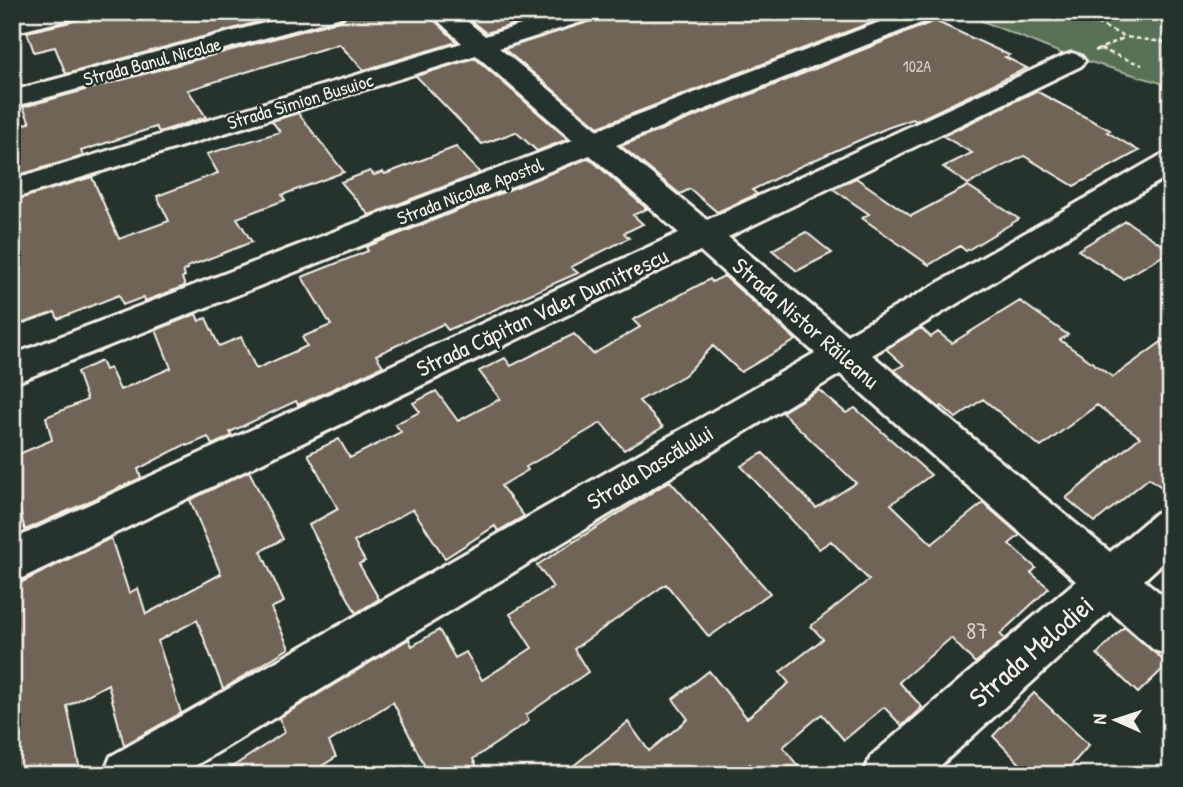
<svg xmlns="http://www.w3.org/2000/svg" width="1183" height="787" viewBox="0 0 1183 787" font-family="'Patrick Hand',sans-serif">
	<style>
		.green { fill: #587055; stroke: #a6b09e; stroke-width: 2 }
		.building { fill: #6f6459; stroke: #f4f1e8; stroke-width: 2 }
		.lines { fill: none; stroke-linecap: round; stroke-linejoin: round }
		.minor-casing { stroke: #f4f1e8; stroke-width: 6 }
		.path { stroke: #f4f1e8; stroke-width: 2.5; stroke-dasharray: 5 3.5; stroke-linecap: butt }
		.minor { fill: #26332d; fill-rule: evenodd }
		.labels { text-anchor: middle; stroke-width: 5; stroke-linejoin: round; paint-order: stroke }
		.far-number-label { font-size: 16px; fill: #d3cec4 }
		.far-street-label { font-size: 19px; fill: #f4f1e8; stroke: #26332d }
		.street-label { font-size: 23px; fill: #f4f1e8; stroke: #26332d }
		.near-number-label { font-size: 23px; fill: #d3cec4 }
		.near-street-label { font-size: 28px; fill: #f4f1e8; stroke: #26332d }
	</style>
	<rect width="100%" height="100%" fill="#26332d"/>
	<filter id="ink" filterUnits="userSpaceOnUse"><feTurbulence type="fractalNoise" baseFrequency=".0143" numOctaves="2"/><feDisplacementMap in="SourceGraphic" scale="14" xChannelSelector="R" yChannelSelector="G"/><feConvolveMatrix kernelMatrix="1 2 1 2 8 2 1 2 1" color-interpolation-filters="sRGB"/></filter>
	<g filter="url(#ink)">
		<path class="green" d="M960,12H1156L1171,17V86L1063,54Z"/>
		<path class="building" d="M96,12H276V17L66,74L55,47L34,52L27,32L79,20L83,15Z
			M349,12H426L457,42L364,70L339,44L256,69L188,90L206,117L159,132L156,127L81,151L83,156L12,177V126L30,123L23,107L342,20Z
			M460,12H553L486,33Z
			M603,12H877L885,17L598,127L504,49L598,19Z
			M935,21L1009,55L1005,57L1027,68L916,121L913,119L887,128L801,166L752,190L757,194L717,212L690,189L680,194L621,146Z
			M475,58L568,139L537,151L516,132L482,144L416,76Z
			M1036,91L1110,130L1107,132L1139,151L1074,186L1024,156L968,184L943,167L972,153L943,136Z
			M298,113L344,172L282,195L285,200L237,218L252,242L187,267L188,269L183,271L185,276L182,278L185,286L145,301L144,297L123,305L119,295L58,319L55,312L12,327V201L92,177L119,239L169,221L157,196L218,173L207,154L280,132L272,121Z
			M456,147L480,173L369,215L341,182L370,171L374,175L383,172L385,174Z
			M589,158L647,209L633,215L643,224L624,233L629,238L571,267L578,273L448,330L443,324L376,355L383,366L298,405L296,401L230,432L232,436L212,445L208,437L187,446L186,444L138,469L141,478L25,530L12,481V457L52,440L46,417L87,400L77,372L101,361L105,370L110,368L120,390L171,368L156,330L196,314L199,321L206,318L219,346L241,337L256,369L307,346L302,337L331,325L302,277L368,251L366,247Z
			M856,178L911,216L968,186L1019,219L966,251L960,246L929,265L862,218L869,214L833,189Z
			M1126,221L1171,251L1123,279L1078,250Z
			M806,232L832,253L797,271L772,250Z
			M724,276L796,340L741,372L713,346L685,375L639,401L663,427L624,450L601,423L526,467L528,470L501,486L524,516L498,531L495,526L445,558L413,509L354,542L365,561L359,564L379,599L356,613L309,525L338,509L308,454L339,439L350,458L401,432L395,424L420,412L413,403L436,391L458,421L500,399L479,371L505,358L511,366L574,334L593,354L640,327L633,320L710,279L712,282Z
			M1020,301L1068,335L1060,340L1113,377L1171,335V494L1149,478L1095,522L1066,498L1140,437L1097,405L1041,447L983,399L956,418L942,406L940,408L894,370L904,365L886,349L921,328L931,337L938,332L952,343Z
			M819,390L846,413L855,408L931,475L891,504L932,544L983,503L1020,535L1009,544L1036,568L1031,573L1049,588L1000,634L1005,639L975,663L951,638L899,682L922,707L902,726L884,707L844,740L822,714L818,717L783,747L805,775H758L750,764L737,775H562L628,722L649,751L688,719L673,699L709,671L747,718L789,683L780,672L823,639L811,626L869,580L831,541L819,549L741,466L763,453L816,508L856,483L782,412Z
			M249,471L283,539L261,551L284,602L271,608L289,648L223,689L197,620L158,641L181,713L124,745L108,684L67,706L81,775H12V587L111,538L129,593L138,588L146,614L221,574L190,500Z
			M670,481L770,593L709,637L666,584L574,649L588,672L526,715L529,721L473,759L481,775H429L393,702L329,742L336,757L320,767L324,775H220L285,732L279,718L409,639L412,646L439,630L455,658L466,652L482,680L532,648L510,614L553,587L537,565Z
			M1124,627L1168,664L1138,693L1097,654Z
			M1034,693L1089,745L1063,775H1031L993,736Z"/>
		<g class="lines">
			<g class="minor-casing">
				<path id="minor" d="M39,12H82L78,17L12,33V19Z
					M305,12H345L341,17L12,107V91Z
					M429,12H456L485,36L563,12H601L597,17L499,48L598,130L906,12H940L936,17L616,145L707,220L1063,56L1072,53L1081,56L1085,61L1081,66L728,237L847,335L1161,155L1171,152V174L872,355L1110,552L1156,513L1171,508V555L1144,580L1171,602V656L1154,650L1110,611L930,775H863L871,756L1076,581L840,374L180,775H103L111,756L815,353L700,251L12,583V540L679,233L590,155L12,384V355L573,140L476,55L12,199V180L462,43Z"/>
			</g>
			<path class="path" d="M1073,12L1126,37L1171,43
				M1100,49L1142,65
				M1095,51L1126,37"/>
			<use href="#minor" class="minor"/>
		</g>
	</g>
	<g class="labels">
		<g class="far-number-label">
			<text x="917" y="72">102A</text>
		</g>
		<g class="far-street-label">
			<text transform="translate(152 61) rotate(-15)" y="7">Strada Banul Nicolae</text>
			<text transform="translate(300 101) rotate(-17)" y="7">Strada Simion Busuioc</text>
			<text transform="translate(470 191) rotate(-21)" y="7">Strada Nicolae Apostol</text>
		</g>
		<g class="street-label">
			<text transform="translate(542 312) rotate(-25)" y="8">Strada Căpitan Valer Dumitrescu</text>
			<text transform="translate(806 323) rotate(41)" y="8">Strada Nistor Răileanu</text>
			<text transform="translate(650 467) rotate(-31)" y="8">Strada Dascălului</text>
		</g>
		<g class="near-number-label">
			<text x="977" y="639">87</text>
		</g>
		<g class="near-street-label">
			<text transform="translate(1031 651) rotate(-41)" y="10">Strada Melodiei</text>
		</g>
	</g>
	<rect width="1183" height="787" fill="none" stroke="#26332d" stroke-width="42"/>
	<rect x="21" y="21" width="1141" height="745" fill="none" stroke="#f4f1e8" stroke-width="2.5" filter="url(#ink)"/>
	<g transform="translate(1116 720) rotate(273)" stroke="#26332d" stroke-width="5" paint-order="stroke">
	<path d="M0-5L12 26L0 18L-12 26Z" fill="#f4f1e8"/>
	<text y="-10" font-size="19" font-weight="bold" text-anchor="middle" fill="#f4f1e8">N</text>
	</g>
</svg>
